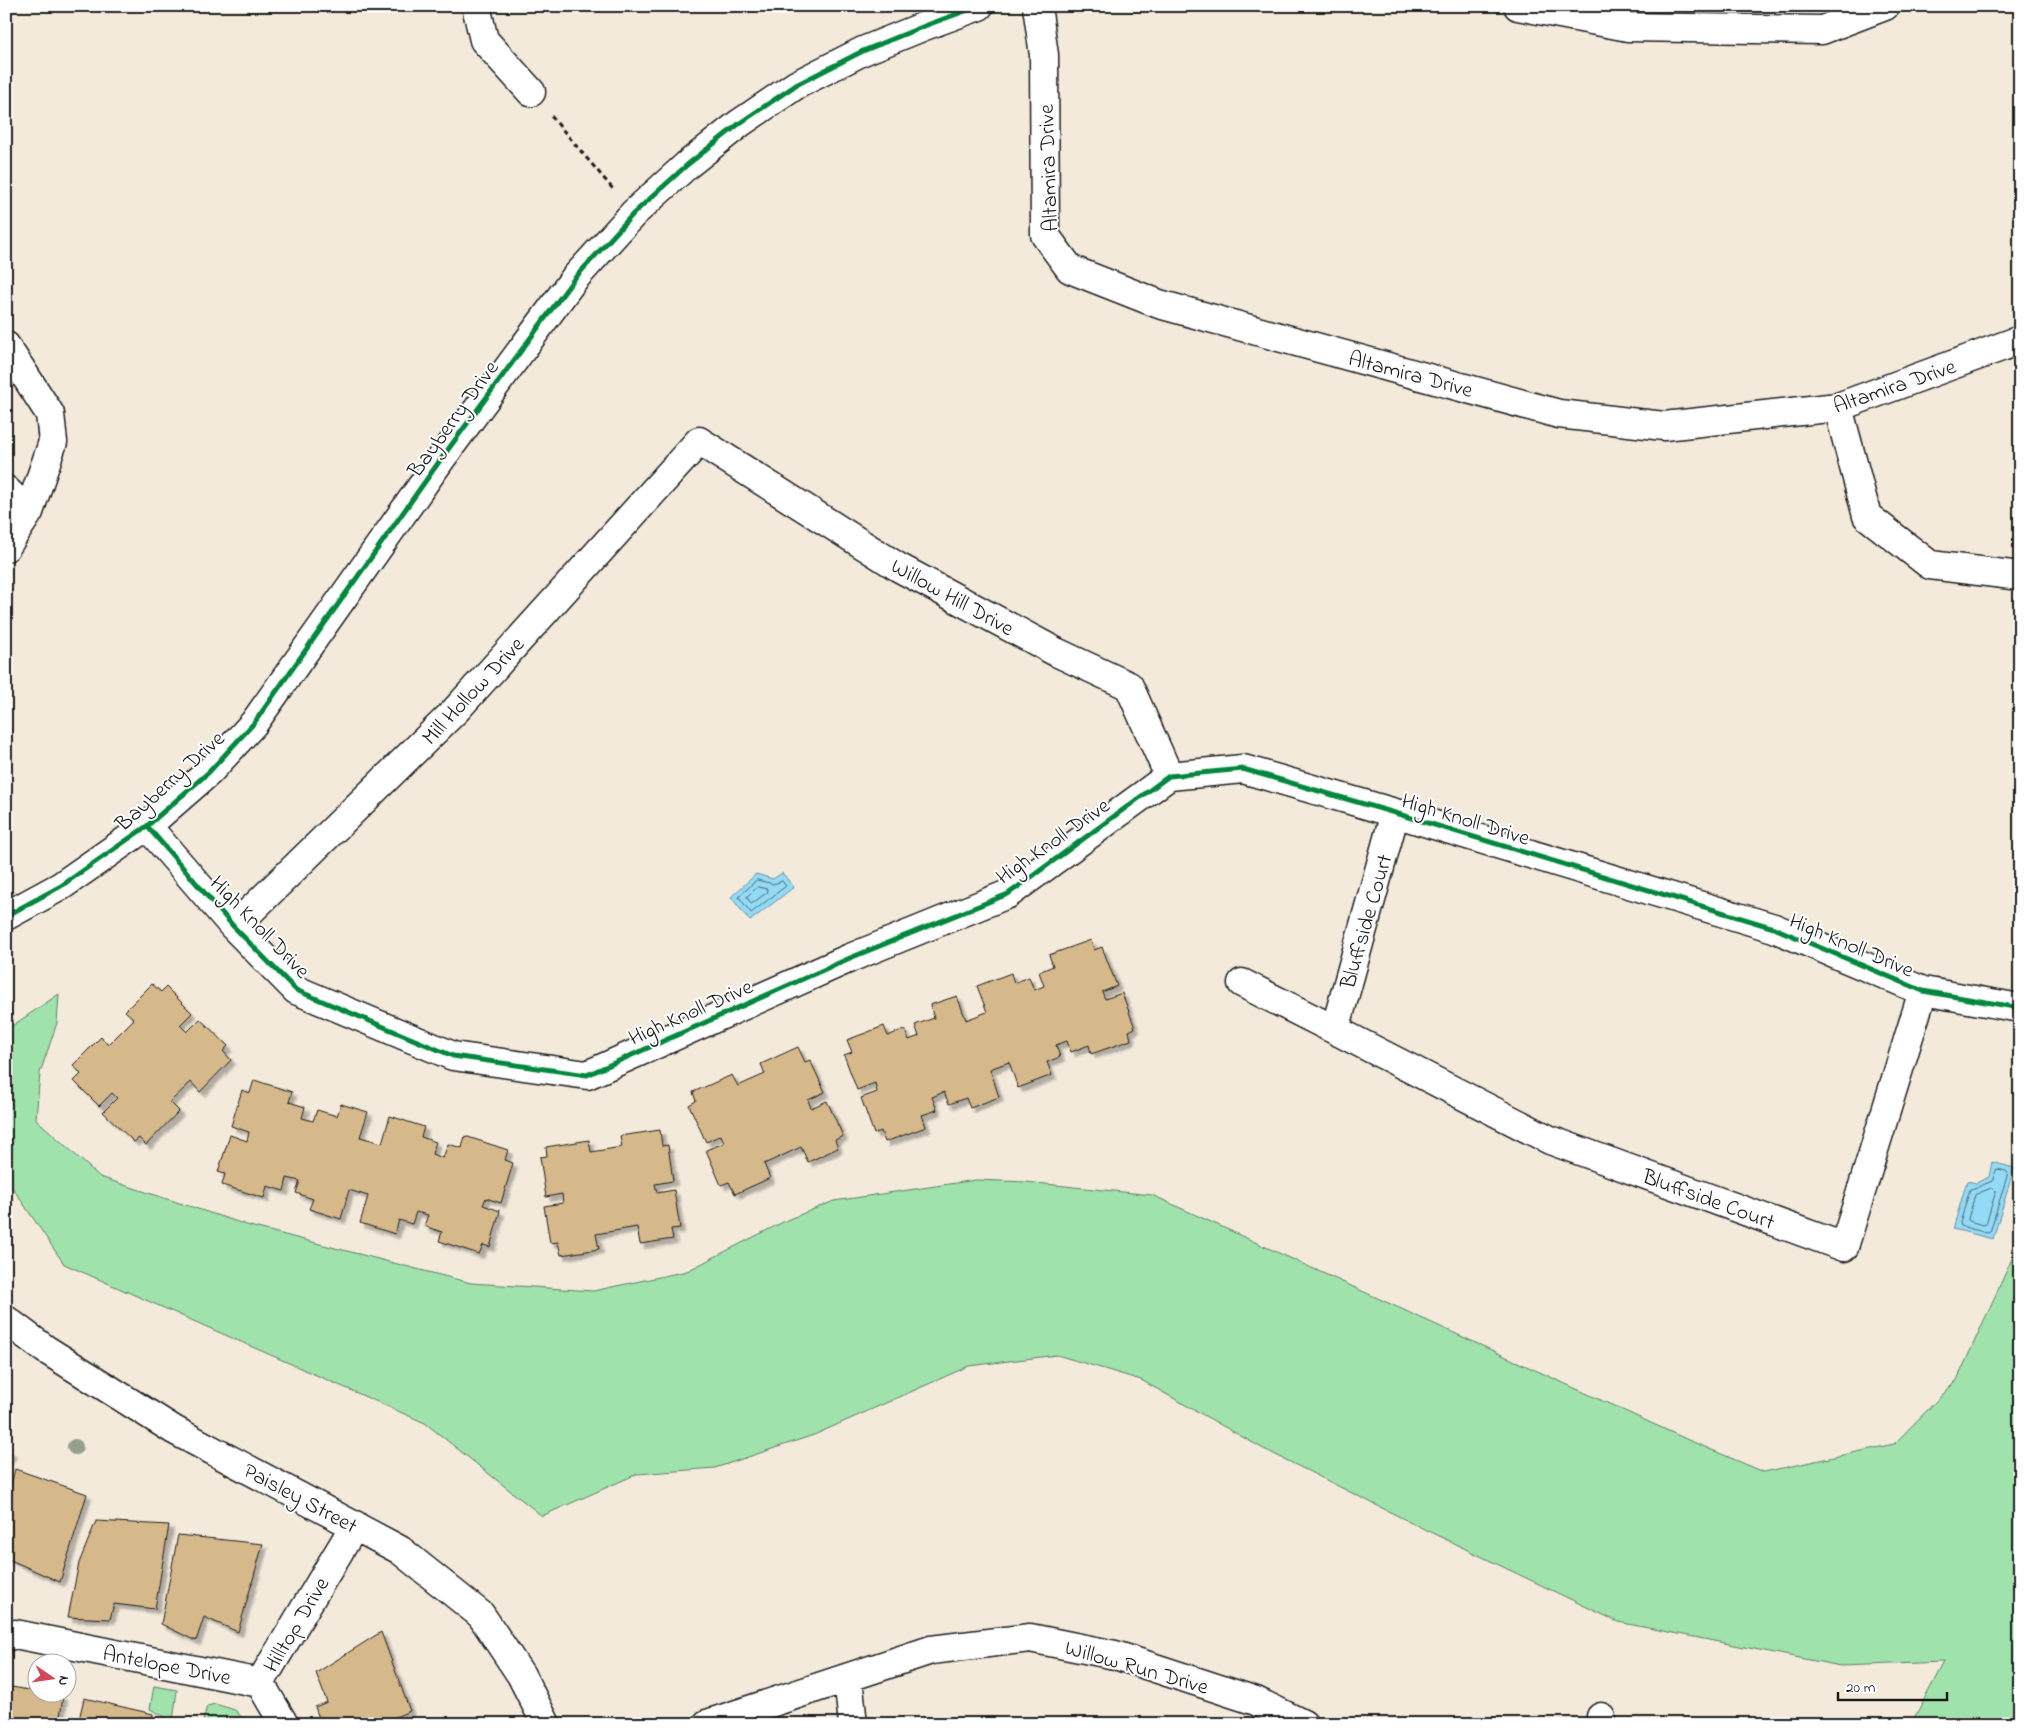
<svg xmlns="http://www.w3.org/2000/svg" width="2026" height="1730" viewBox="0 0 2026 1730" font-family="'Indie Flower',sans-serif">
	<style>
		.green { fill: #9fe2ac; stroke: #5e7f64 }
		.water { fill: #94daf6; stroke: #648e9f }
		.lines { fill: none; stroke-linecap: round; stroke-linejoin: round }
		.shore { stroke: #4c6873; stroke-width: 1 }
		.building { fill: #d6b98b; stroke: #1c1c1c; filter: url(#shadow) }
		.minor-casing { stroke: #1c1c1c; stroke-width: 31 }
		.path { stroke: #1c1c1c; stroke-width: 3; stroke-dasharray: 5 4; stroke-linecap: butt }
		.minor { stroke: #fff; stroke-width: 28 }
		.cycleway-casing { stroke: #fff; stroke-width: 8 }
		.cycleway { stroke: #00873e; stroke-width: 5 }
		.tree { fill: #969f8e }
		.labels { text-anchor: middle; stroke-width: 4; stroke-linejoin: round; paint-order: stroke }
		.street-label { font-size: 22px; fill: #1c1c1c; stroke: #fff }
	</style>
	<defs>
		<filter id="shadow"><feDropShadow dx="4.5" dy="4.5" stdDeviation="1" flood-color="#0004"/></filter>
	</defs>
	<rect width="100%" height="100%" fill="#f3eadc"/>
	<filter id="ink" filterUnits="userSpaceOnUse"><feTurbulence type="fractalNoise" baseFrequency=".02" numOctaves="2"/><feDisplacementMap in="SourceGraphic" scale="10" xChannelSelector="R" yChannelSelector="G"/><feConvolveMatrix kernelMatrix="1 2 1 2 8 2 1 2 1" color-interpolation-filters="sRGB"/></filter>
	<g filter="url(#ink)">
		<path class="green" d="M59,994L57,1023L40,1073L36,1119L100,1177L250,1226L471,1283L593,1291L687,1271L789,1219L834,1201L976,1180L1026,1182L1152,1195L1686,1439L1764,1472L1894,1444L1957,1380L2020,1241V1724H1911L1944,1662L1840,1666L1618,1622L1426,1530L1262,1448L1141,1380L1057,1355L969,1366L814,1435L715,1468L637,1474L542,1516L425,1423L64,1264L6,1178V1030Z
			M154,1686L177,1690L173,1721L191,1724H163L165,1717L150,1709Z
			M215,1704L235,1710L248,1724H202L207,1706Z"/>
		<path class="water" d="M782,873L794,887L750,921L731,897L756,874L773,879Z
			M1992,1162L2014,1168L1993,1239L1953,1229L1967,1181L1976,1183L1989,1177Z"/>
		<g class="lines">
			<path class="shore" d="M757,880L773,884L782,881L786,886L751,913L739,897Z
				M758,887L767,889L768,892L751,904L747,897Z
				M1997,1169L2006,1171L2008,1173L1990,1232L1987,1233L1961,1226L1960,1223L1970,1189L1978,1187L1992,1181Z
				M1992,1188L1996,1191L1986,1224L1983,1225L1969,1221L1968,1219L1975,1195Z"/>
		</g>
		<path class="building" d="M1091,940L1094,950L1102,947L1117,986L1102,992L1105,999L1122,993L1135,1028L1129,1031L1131,1040L1091,1054L1089,1045L1071,1052L1067,1041L1056,1045L1060,1057L1047,1062L1052,1075L1018,1088L1009,1062L990,1069L999,1097L970,1108L966,1098L949,1104L944,1092L932,1097L937,1110L922,1115L926,1127L885,1142L881,1131L874,1134L861,1098L877,1092L875,1083L857,1090L844,1055L852,1052L847,1040L884,1026L888,1036L904,1029L909,1040L919,1036L915,1025L934,1018L930,1005L957,996L966,1020L987,1012L977,986L1011,973L1014,983L1029,977L1034,990L1044,986L1039,972L1053,966L1049,955Z
			M152,984L161,992L166,987L192,1013L180,1025L187,1032L200,1019L228,1046L223,1051L231,1060L200,1092L191,1082L170,1102L179,1111L146,1145L139,1138L134,1142L103,1112L117,1098L112,1093L99,1106L74,1081L81,1074L73,1065L101,1037L108,1045L134,1019L125,1011Z
			M798,1047L805,1062L810,1060L825,1092L808,1100L811,1108L827,1101L843,1136L835,1140L838,1148L808,1162L801,1147L764,1164L770,1178L735,1194L729,1182L721,1185L706,1150L724,1143L721,1135L706,1142L689,1105L696,1101L693,1092L732,1075L738,1086L765,1074L761,1064Z
			M254,1080L292,1092L289,1102L305,1107L302,1118L313,1121L317,1110L337,1116L341,1104L368,1112L360,1137L382,1143L390,1116L424,1127L421,1137L436,1142L432,1154L443,1158L448,1144L462,1148L465,1136L508,1150L505,1160L513,1163L501,1203L486,1198L483,1205L500,1211L490,1247L483,1245L479,1254L439,1241L442,1232L424,1226L428,1215L416,1212L412,1224L399,1220L395,1234L360,1223L368,1196L349,1190L341,1219L309,1209L313,1199L296,1193L300,1181L287,1178L284,1191L267,1186L264,1198L222,1185L225,1174L218,1172L230,1135L247,1141L249,1132L231,1126L242,1090L250,1093Z
			M660,1130L662,1146L668,1145L673,1181L655,1184L657,1193L674,1190L680,1228L671,1229L673,1239L640,1244L637,1227L596,1234L599,1249L561,1255L558,1242L550,1243L544,1206L563,1203L562,1194L546,1197L540,1157L547,1156L546,1147L589,1140L591,1152L622,1147L620,1136Z
			M6,1449L12,1453L6,1462Z
			M15,1469L87,1494L60,1582L6,1558V1504Z
			M96,1521L169,1525L155,1609L114,1604L110,1619L68,1617L79,1563Z
			M178,1535L263,1544L238,1632L204,1617L196,1641L161,1624Z
			M381,1632L410,1711L378,1724H321L315,1707L327,1702L316,1673Z
			M6,1686L63,1696L59,1724H6Z
			M84,1698L153,1714L152,1724H78Z"/>
		<g class="lines">
			<g class="minor-casing">
				<path id="minor" d="M476,6L484,40L531,92
					M1037,6L1044,55L1045,235L1070,269L1159,304L1559,414L1664,426L1838,407L2020,340
					M1518,6L1628,27L1822,30L1885,6
					M6,346L50,414L53,442L29,512L6,547
					M1838,407L1867,516L1930,565L2020,576
					M6,490L29,512
					M1395,813L1335,1030L1550,1140L1844,1247L1923,991
					M147,826L234,927L296,990L453,1056L587,1075L850,958L1008,894L1169,776L1243,769L1395,813L1774,928L1923,991L2020,1008
					M6,916L61,886L147,826L209,772L254,723L441,459L574,279L634,213L687,165L740,123L796,85L863,51L927,25L979,6
					M234,927L455,711L699,441L898,567L1056,652L1129,686L1169,776
					M1242,983L1335,1030
					M6,1320L45,1349L174,1430L400,1550L481,1615L521,1675L546,1724
					M6,1637L15,1634L260,1683
					M848,1678L853,1724
					M284,1724L260,1683L355,1525
					M707,1724L931,1650L1030,1638L1115,1655L1256,1701L1303,1724
					M1600,1724L1601,1717"/>
			</g>
			<path class="path" d="M551,116L613,189"/>
			<use href="#minor" class="minor"/>
			<g class="cycleway-casing">
				<path id="cycleway" d="M147,826L234,927L296,990L453,1056L587,1075L850,958L1008,894L1169,776L1243,769L1395,813L1774,928L1923,991L2020,1008
					M6,916L61,886L147,826L209,772L254,723L441,459L574,279L634,213L687,165L740,123L796,85L863,51L927,25L979,6"/>
			</g>
			<use href="#cycleway" class="cycleway"/>
		</g>
		<circle class="tree" cx="75" cy="1447" r="8"/>
	</g>
	<g class="labels">
		<g class="street-label">
			<text transform="translate(1047 168) rotate(-92)" y="8">Altamira Drive</text>
			<text transform="translate(1411 373) rotate(15)" y="8">Altamira Drive</text>
			<text transform="translate(1894 385) rotate(-19)" y="8">Altamira Drive</text>
			<text transform="translate(452 418) rotate(-54)" y="8">Bayberry Drive</text>
			<text transform="translate(953 596) rotate(29)" y="8">Willow Hill Drive</text>
			<text transform="translate(472 690) rotate(-47)" y="8">Mill Hollow Drive</text>
			<text transform="translate(169 780) rotate(-42)" y="8">Bayberry Drive</text>
			<text transform="translate(1466 818) rotate(17)" y="8">High Knoll Drive</text>
			<text transform="translate(1052 840) rotate(-35)" y="8">High Knoll Drive</text>
			<text transform="translate(1365 921) rotate(-74)" y="8">Bluffside Court</text>
			<text transform="translate(261 926) rotate(46)" y="8">High Knoll Drive</text>
			<text transform="translate(1852 944) rotate(23)" y="8">High Knoll Drive</text>
			<text transform="translate(690 1011) rotate(-24)" y="8">High Knoll Drive</text>
			<text transform="translate(1709 1198) rotate(20)" y="8">Bluffside Court</text>
			<text transform="translate(301 1497) rotate(28)" y="8">Paisley Street</text>
			<text transform="translate(295 1624) rotate(-59)" y="8">Hilltop Drive</text>
			<text transform="translate(167 1664) rotate(11)" y="8">Antelope Drive</text>
			<text transform="translate(1137 1666) rotate(16)" y="8">Willow Run Drive</text>
		</g>
	</g>
	<rect width="2026" height="1730" fill="none" stroke="#fff" stroke-width="25"/>
	<rect x="12" y="12" width="2001" height="1705" fill="none" stroke="#1c1c1c" stroke-width="2" filter="url(#ink)"/>
	<g transform="translate(52 1678) rotate(103)"><circle r="24" fill="#ffffff" stroke="#a4a4a4"/>
	<path d="M0-4L9 19L0 12L-9 19Z" fill="#d1495b"/>
	<text y="-8" font-size="14" font-weight="bold" text-anchor="middle" fill="#1c1c1c">N</text>
	</g>
	<path d="M1838 1692v8h109v-8" fill="none" stroke="#1c1c1c" stroke-width="2.5"/>
	<text x="1846" y="1692" font-size="15" fill="#1c1c1c" stroke="#ffffff" stroke-width="4" paint-order="stroke">20 m</text>
</svg>
